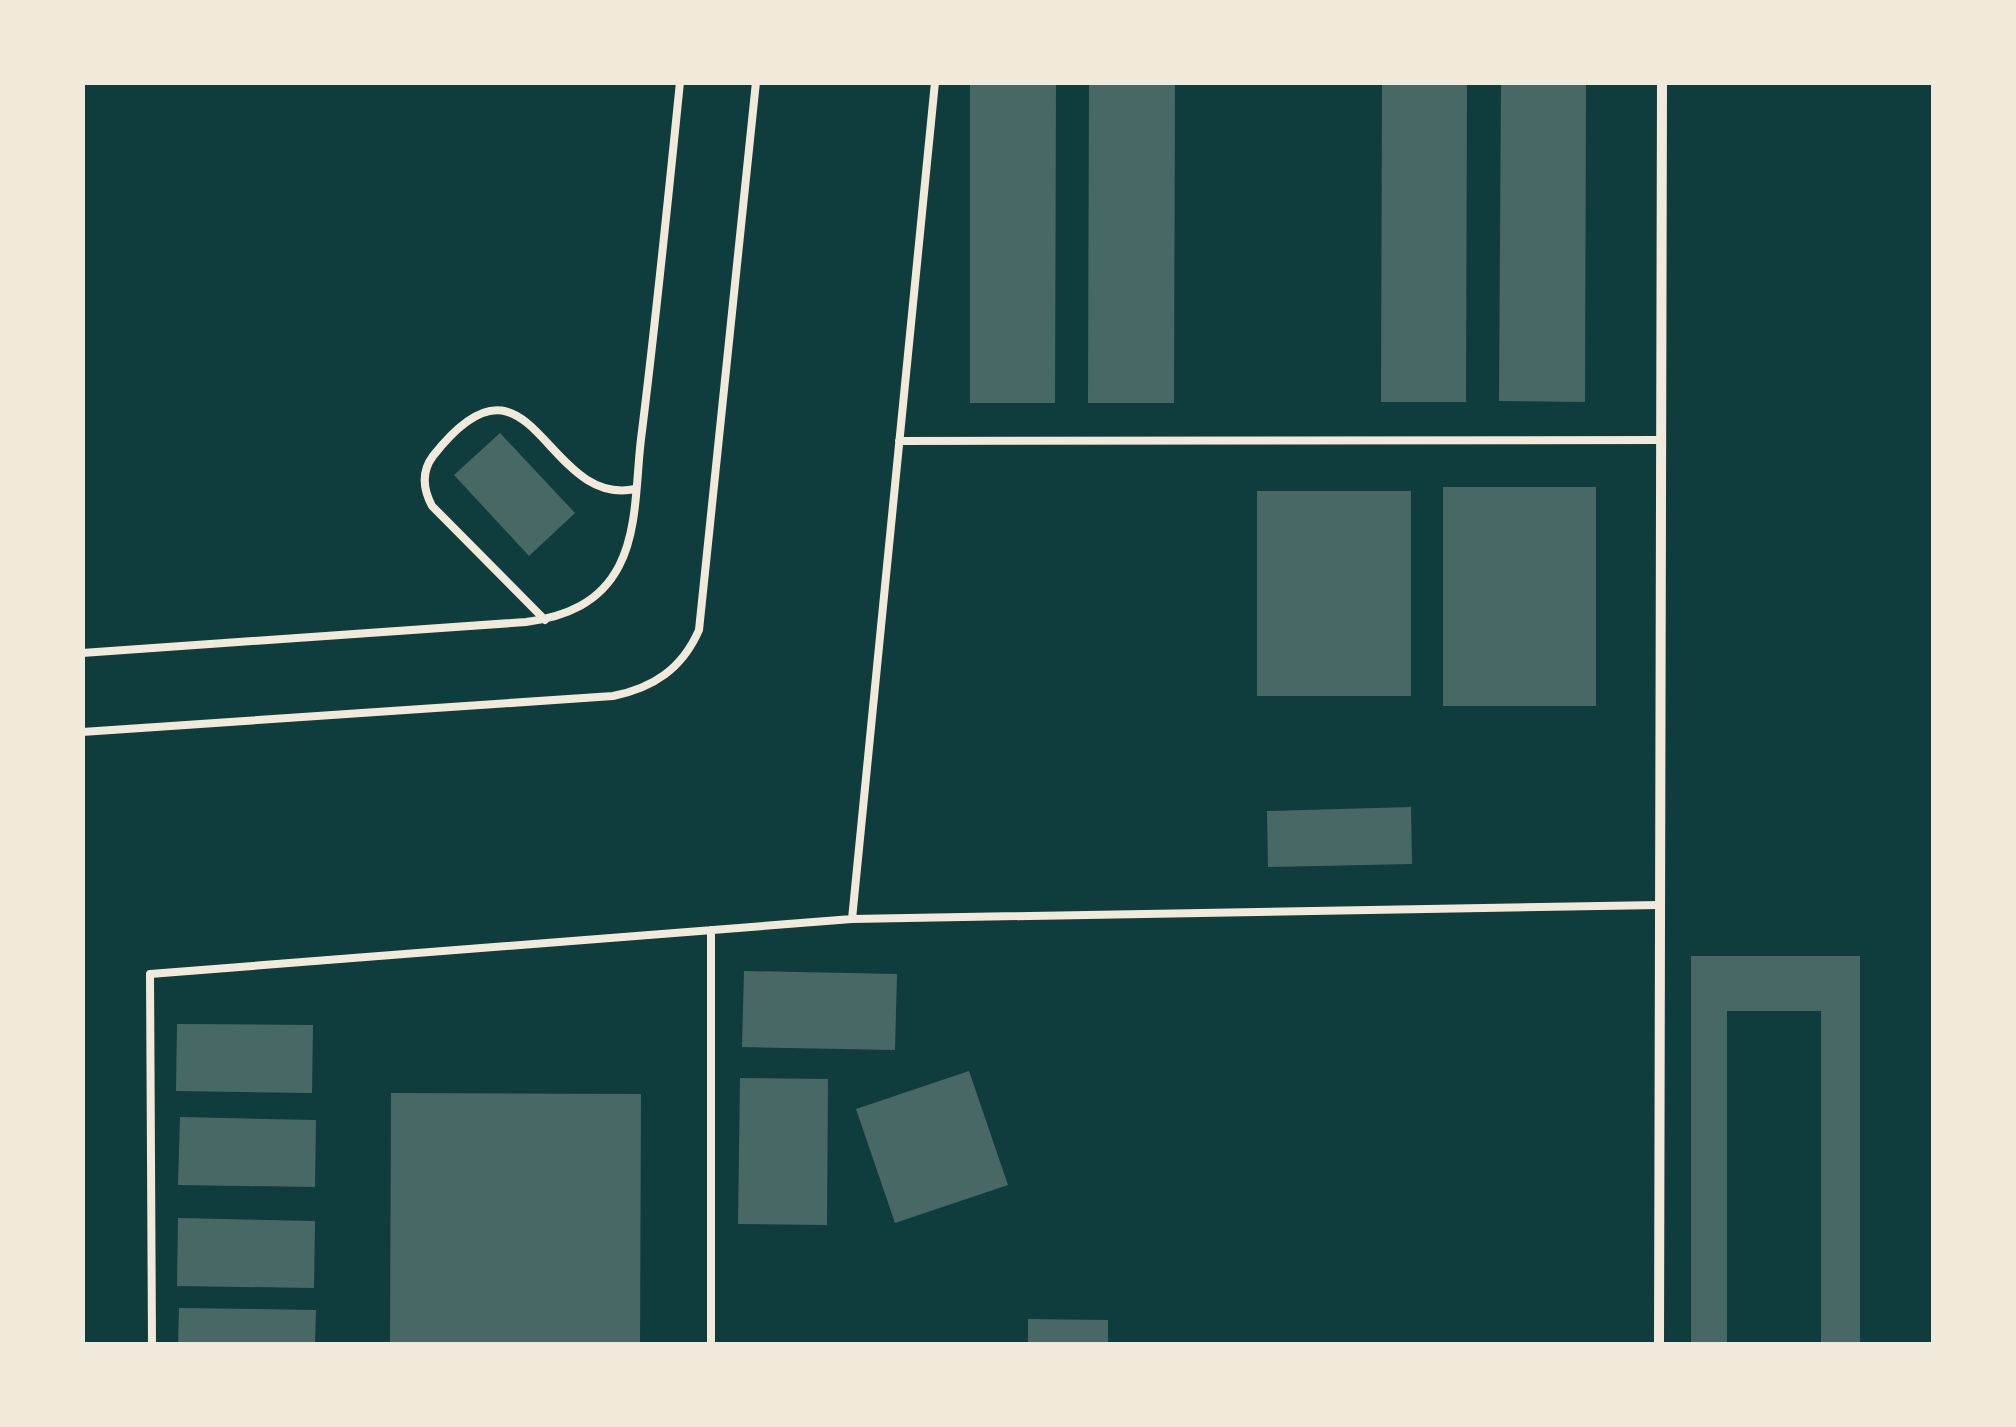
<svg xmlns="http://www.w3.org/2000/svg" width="2016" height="1427" viewBox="0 0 2016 1427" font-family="'IBM Plex Sans',sans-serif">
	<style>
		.building { fill: #486865 }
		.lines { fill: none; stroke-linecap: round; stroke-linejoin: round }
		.service { stroke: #f1e9da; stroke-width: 8 }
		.minor { stroke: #f1e9da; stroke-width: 10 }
	</style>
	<rect width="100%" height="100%" fill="#0f3d3e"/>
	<path class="building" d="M970,82H1056L1055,403H970Z
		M1089,82H1175L1174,403H1088Z
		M1382,82H1467L1466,402H1381Z
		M1501,82H1586L1585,402L1499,401Z
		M500,433L575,513L529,556L454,475Z
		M1443,487H1596V706H1443Z
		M1257,491H1411V696H1257Z
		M1411,807L1412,864L1268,867L1267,811Z
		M1691,956H1860V1344H1821V1011H1727V1344H1691Z
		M744,971L897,974L895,1050L742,1047Z
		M177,1024L313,1025L312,1093L176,1091Z
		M969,1071L1008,1185L895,1223L856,1109Z
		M740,1078L828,1079L827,1225L738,1224Z
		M391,1093L641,1094L640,1344H390Z
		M180,1117L316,1120L315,1187L178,1185Z
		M178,1218L315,1221L314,1288L177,1286Z
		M179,1308L316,1310L315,1344H178Z
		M1028,1319L1108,1320V1344H1028Z"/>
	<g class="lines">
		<path class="service" d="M899,441L1661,440
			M545,620L432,506C423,489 421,472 433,456C532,329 544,508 635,489
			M82,653L526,622C565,617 600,603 619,566C638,530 636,479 641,439C656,320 668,201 680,82
			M82,732L613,696C653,688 682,669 699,630L756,82
			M852,919L935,82
			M711,930V1344
			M152,1344L150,974L852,919L1659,905"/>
		<path class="minor" d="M1659,1344L1662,82"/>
	</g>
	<rect width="2016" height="1427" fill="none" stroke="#f1e9da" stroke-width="170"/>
</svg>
